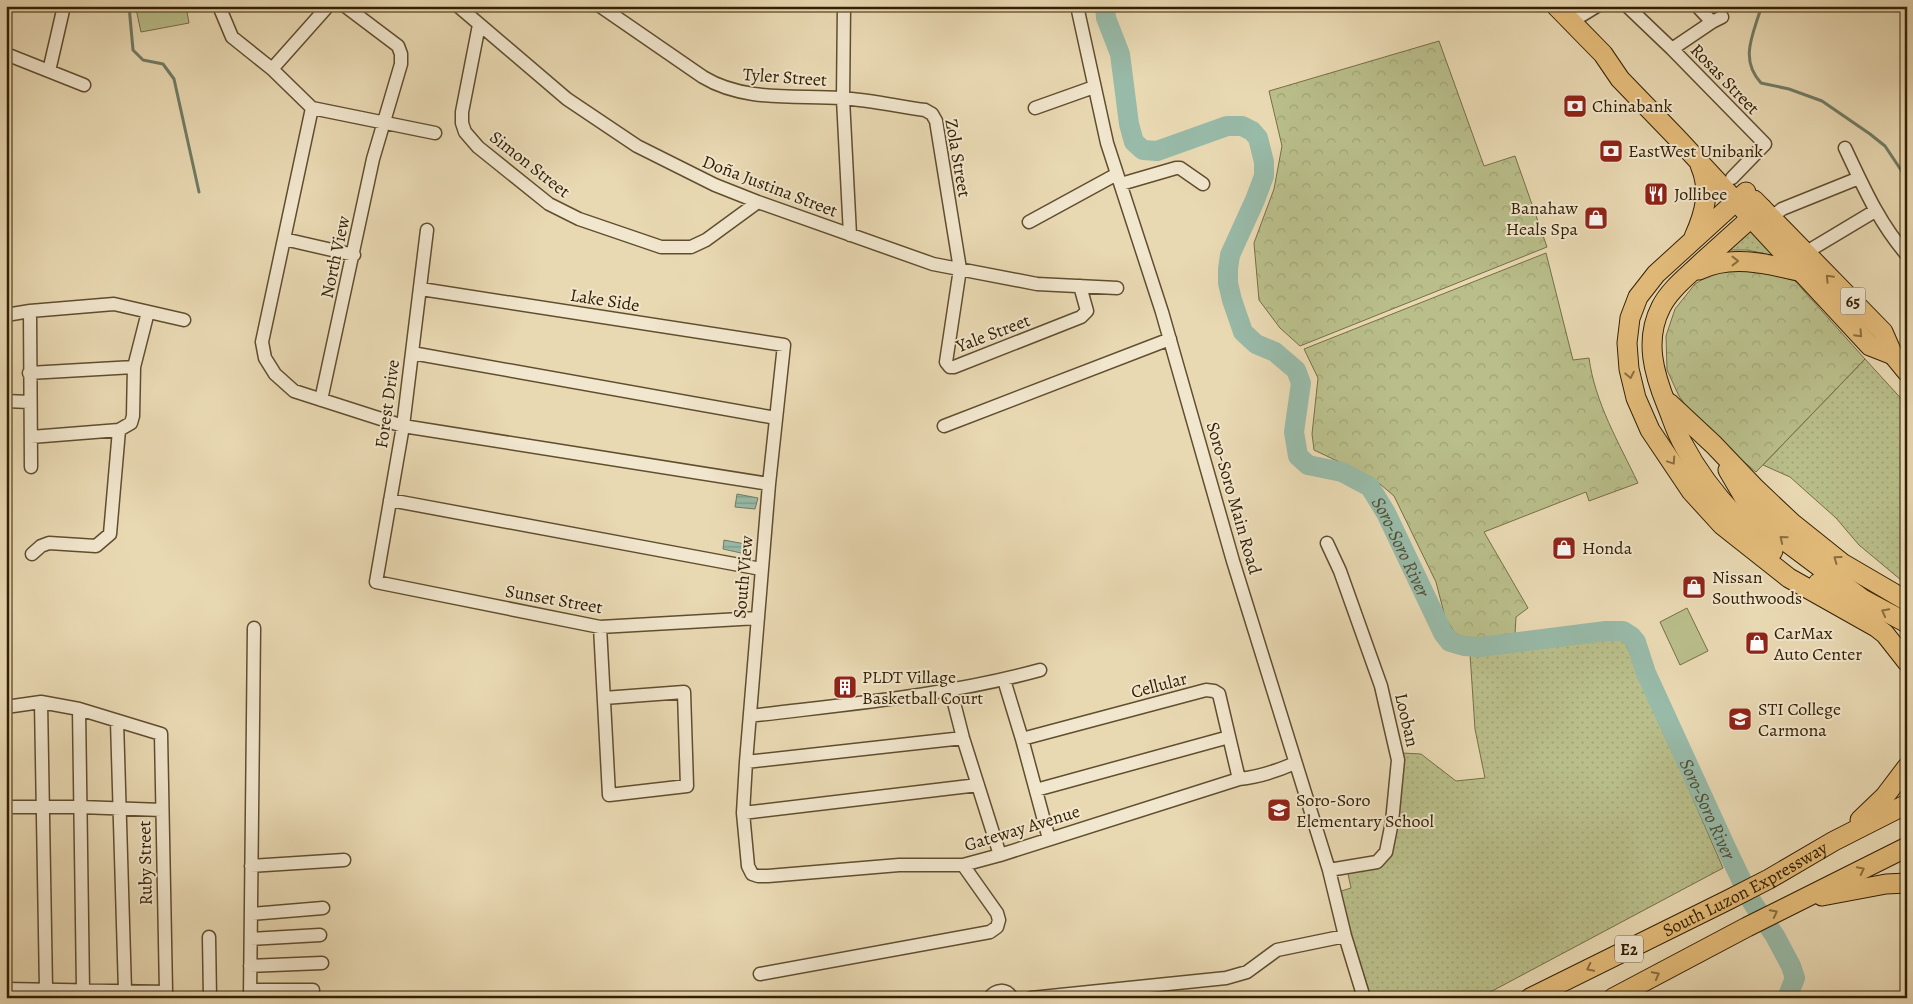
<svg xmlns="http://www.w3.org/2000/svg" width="1913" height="1004" viewBox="0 0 1913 1004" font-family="Alegreya,serif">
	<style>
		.grass { fill: url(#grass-dots); stroke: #766f46 }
		.forest { fill: url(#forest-crowns); stroke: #766f46 }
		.pitch { fill: #b9be8a; stroke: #766f46 }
		.water { fill: url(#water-rules); stroke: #707c66 }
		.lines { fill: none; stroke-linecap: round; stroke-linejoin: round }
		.stream { stroke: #707c66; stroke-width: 3 }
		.river { stroke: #98baa8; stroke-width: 20 }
		.minor-casing { stroke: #604e2e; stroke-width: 15 }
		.highway-casing { stroke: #332002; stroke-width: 21 }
		.minor { stroke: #f1e6ce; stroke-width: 12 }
		.highway { stroke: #e4bc7a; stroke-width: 19 }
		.oneway { stroke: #8c6e3e }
		.labels { text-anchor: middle; stroke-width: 4; stroke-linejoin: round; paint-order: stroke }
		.shield { fill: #f1e6ce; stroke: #6c5b3f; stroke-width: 1 }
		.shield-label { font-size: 16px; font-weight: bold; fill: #332002 }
		.street-label { font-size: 18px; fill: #332002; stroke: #f1e6ce }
		.poi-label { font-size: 18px; fill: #332002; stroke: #f1e6ce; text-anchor: start }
		.water-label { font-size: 19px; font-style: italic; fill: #514e34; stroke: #f1e6ce }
	</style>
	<defs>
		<pattern id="grass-dots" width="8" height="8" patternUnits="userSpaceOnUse" patternTransform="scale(1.25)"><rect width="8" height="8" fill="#b9be8a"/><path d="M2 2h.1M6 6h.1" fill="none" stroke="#a0a375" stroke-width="1.8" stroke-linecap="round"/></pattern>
		<pattern id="forest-crowns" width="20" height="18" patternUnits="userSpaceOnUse" patternTransform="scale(1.25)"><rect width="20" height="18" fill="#b9be8a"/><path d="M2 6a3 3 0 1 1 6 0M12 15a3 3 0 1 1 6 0" fill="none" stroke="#a0a375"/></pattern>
		<pattern id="water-rules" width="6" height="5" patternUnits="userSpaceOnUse" patternTransform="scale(1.25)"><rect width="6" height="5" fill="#98baa8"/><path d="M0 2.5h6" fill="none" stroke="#7d9787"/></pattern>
	</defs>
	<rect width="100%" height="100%" fill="#e9d9b3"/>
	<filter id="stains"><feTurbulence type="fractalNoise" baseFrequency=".004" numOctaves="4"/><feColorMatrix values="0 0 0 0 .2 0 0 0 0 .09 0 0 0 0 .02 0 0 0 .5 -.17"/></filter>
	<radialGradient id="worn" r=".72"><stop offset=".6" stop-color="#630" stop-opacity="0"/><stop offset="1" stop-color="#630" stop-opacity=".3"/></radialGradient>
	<path class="grass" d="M1752,224L1781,257L1747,250H1722Z
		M1865,359L1907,405V585L1859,545L1836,518L1790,477L1763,465Z
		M1608,639H1624L1723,868L1479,998H1371L1338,892L1351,888L1347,869L1379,863L1402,753L1421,754L1456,781L1485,778L1475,729L1470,654Z"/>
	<path class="forest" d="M1439,41L1484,166L1515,156L1547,247L1300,346L1280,328L1259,300L1254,243L1274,189L1282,146L1269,91Z
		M1546,253L1573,360L1589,358C1595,403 1619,443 1638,483L1589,501L1586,492L1484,532L1528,608L1516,617L1515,634C1495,639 1476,640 1456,635L1445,617L1436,582L1394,496L1373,478L1314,450L1312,434L1318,378L1304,349Z
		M1746,269L1765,272L1795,281L1865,359L1756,472L1698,423L1679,396L1667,370L1666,336L1675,309L1695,284L1717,270Z"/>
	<path class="pitch" d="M149,6H186L189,23L141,32L136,9Z
		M1687,608L1708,651L1680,665L1660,622Z"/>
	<path class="water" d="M737,494L758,498L755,509L735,507Z
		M724,540L745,544L741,553L723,549Z"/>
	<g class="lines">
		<path class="stream" d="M129,6L133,50L143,60L163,64L174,79L199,192
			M1758,6L1760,11C1752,37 1740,60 1761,83L1789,89L1822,101L1870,134L1885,146L1907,179"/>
		<path class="river" id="s1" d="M1105,6L1106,18L1120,54L1129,124L1134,142L1143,150L1157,151L1227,126H1242L1252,131L1258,138L1264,162V176L1255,200L1230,255L1228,269V283L1232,300L1243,332L1256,344L1275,352L1296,370L1301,383L1294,432L1298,456L1308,465L1342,472L1370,487L1386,513L1443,633L1450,642L1464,646L1480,647L1606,631H1623L1631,636L1636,642L1646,673L1728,852L1752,902L1775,936L1791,966L1795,978L1787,998"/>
		<g class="minor-casing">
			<path id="minor" d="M219,6L232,37L272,69L312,108L435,133
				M458,6L567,99L637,146L715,185L758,202L933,264L1037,284L1117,288
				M600,6L703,77C744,102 795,95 841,98C869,100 897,106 925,110L932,114L936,121L960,269L946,362L950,367H954L1081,317L1087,311L1080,286
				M844,6L843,99L850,235
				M1077,6L1107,143L1162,312L1233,561L1329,870L1345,936L1364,998
				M1627,6L1672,49L1765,144L1732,178
				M1697,6L1712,22
				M1571,22L1597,6
				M479,25L462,112V123L465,132L478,147L549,204L579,219L661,247H691L706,240L758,202
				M1672,49L1712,22L1722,17
				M6,54L84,85
				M272,69L328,6
				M49,71L64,6
				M312,108L262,342L265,358L275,374L294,391L403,426L769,484
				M1035,108L1094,87
				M1845,148C1863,186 1879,223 1907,255
				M1121,184L1176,168H1180L1203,184
				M1771,218L1782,209L1859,178
				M1029,222L1117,174
				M427,230L403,426L376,582L600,627L758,618
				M284,239L354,255
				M1805,253L1875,211
				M421,289L784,345L769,484L746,762L743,813L748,866L752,874L758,876H768L899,865H963L1000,855L1239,779C1259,777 1277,771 1295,763
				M30,311L31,467
				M6,315L30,311L114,304L184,320
				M412,353L776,418
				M29,373L134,367
				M321,400L373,159L401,64V54L398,46L345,6
				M6,401L29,402
				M944,426L1170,339
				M31,437L119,430L131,423L133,416L134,367L148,312
				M390,500L761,569
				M1327,543L1340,571L1381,686L1398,760L1392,822L1386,852L1377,862L1329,870
				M32,554L41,546L49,543L96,546L110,534L119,430
				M600,627L609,795L687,786L684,692L604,698
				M1004,680L1022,739L1049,839
				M951,691L963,738L1000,855
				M41,702L46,989
				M6,707L41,702L79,709L161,734L166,992L6,989
				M79,709L83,990
				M750,716C847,704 945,696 1040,670
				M117,721L125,991
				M1022,739L1206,690L1214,691L1219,694L1239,779
				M746,762L963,738
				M1036,790L1229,737
				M6,807H80L162,810
				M743,813L978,785
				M251,866L344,860
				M252,914L323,908
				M209,937L210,998
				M251,939L320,935
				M250,966L322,963
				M760,974L990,932L997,927L999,920L997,913L963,865
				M251,990H313
				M250,998L254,628
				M989,998C996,989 1006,988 1012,998
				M1031,998L1226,978L1247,972L1277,950L1345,936"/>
		</g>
		<g class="highway-casing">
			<g id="highway">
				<path d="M1556,6L1603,54L1620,79L1678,139L1870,346L1893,355"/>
				<path d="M1746,192L1656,274L1638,297L1630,318L1627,343L1629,369L1636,398L1650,430L1691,491L1722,525L1789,578L1876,627L1885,634L1907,662"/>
				<path d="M1754,200L1883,332L1893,355L1907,372"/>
				<path d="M1762,208C1742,226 1722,244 1702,262C1688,276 1670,289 1661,307C1644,340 1654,374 1667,406C1672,418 1676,432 1683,444C1705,486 1737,521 1773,551"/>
				<path d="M1694,237C1705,213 1711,190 1700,165"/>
				<path d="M1699,270C1732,254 1768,264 1802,272"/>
				<path d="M1669,403L1714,445L1756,489L1792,523L1842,563L1907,601"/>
				<path d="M1728,470L1749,506L1781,538L1864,600L1907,623"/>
				<path d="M1818,583L1831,589L1864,600"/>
				<path d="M1860,820L1885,796L1907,767"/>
				<path d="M1822,896L1886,884L1907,883"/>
				<path id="s2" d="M1530,998L1728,900L1769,879L1834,841L1907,804"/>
				<path d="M1613,998L1747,927L1907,847"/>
			</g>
		</g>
		<use href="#minor" class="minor"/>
		<use href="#highway" class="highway"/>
	</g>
	<defs><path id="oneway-chevron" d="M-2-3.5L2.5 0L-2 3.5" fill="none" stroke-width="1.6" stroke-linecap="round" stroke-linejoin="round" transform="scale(1.25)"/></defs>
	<g class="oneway">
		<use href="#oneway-chevron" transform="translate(1735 261)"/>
		<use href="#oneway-chevron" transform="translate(1829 278) rotate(-134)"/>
		<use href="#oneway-chevron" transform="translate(1859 334) rotate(47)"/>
		<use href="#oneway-chevron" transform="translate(1630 375) rotate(79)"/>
		<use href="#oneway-chevron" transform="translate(1672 461) rotate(56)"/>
		<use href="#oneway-chevron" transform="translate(1783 539) rotate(-141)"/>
		<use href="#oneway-chevron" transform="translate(1837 559) rotate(-144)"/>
		<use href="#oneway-chevron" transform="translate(1885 612) rotate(-152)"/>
		<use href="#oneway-chevron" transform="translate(1861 870) rotate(-26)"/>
		<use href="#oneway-chevron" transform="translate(1774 913) rotate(-27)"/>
		<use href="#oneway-chevron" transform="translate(1590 968) rotate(154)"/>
		<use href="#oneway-chevron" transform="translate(1656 975) rotate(-28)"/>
	</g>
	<defs>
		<g id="bank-square" transform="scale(1.25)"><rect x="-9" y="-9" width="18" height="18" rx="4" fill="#8f2418" stroke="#f1e6ce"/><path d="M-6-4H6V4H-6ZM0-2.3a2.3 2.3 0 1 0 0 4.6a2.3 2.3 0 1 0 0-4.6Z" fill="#fff"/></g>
		<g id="restaurant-square" transform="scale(1.25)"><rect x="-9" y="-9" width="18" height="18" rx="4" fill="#8f2418" stroke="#f1e6ce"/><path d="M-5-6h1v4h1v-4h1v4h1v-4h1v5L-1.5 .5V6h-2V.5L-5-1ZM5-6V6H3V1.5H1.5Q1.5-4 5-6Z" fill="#fff"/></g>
		<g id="shop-square" transform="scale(1.25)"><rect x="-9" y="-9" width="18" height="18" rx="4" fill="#8f2418" stroke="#f1e6ce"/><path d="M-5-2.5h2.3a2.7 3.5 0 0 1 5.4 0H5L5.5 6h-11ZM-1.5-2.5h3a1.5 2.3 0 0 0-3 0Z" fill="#fff"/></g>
		<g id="building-square" transform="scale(1.25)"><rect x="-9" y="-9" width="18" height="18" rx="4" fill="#8f2418" stroke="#f1e6ce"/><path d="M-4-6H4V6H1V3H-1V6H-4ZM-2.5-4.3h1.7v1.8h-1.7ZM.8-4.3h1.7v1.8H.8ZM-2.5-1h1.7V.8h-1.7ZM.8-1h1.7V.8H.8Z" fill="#fff"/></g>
		<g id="university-square" transform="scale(1.25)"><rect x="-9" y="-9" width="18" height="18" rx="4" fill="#8f2418" stroke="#f1e6ce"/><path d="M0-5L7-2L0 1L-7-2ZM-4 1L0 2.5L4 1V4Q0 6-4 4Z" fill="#fff"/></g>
		<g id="school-square" transform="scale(1.25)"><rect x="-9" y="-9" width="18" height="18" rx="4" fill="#8f2418" stroke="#f1e6ce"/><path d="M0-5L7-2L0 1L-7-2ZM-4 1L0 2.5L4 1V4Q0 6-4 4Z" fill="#fff"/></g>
	</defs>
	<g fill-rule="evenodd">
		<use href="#bank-square" x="1575" y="106"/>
		<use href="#bank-square" x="1611" y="151"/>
		<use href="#restaurant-square" x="1656" y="194"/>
		<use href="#shop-square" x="1596" y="218"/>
		<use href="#shop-square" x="1564" y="548"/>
		<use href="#shop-square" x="1694" y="587"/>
		<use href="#shop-square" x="1757" y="643"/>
		<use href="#building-square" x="845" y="687"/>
		<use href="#university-square" x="1740" y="719"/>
		<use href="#school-square" x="1279" y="810"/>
	</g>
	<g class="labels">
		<g class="shield">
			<rect x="1840.5" y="287.5" width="25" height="27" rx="4"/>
			<rect x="1615" y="935.5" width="28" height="27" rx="4"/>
		</g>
		<g class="shield-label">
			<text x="1853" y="307">65</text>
			<text x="1629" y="955">E2</text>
		</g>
		<g class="street-label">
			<text transform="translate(785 77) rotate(4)" y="6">Tyler Street</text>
			<text transform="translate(1725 79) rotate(46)" y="6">Rosas Street</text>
			<text transform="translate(958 158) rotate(80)" y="6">Zola Street</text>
			<text transform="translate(530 164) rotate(38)" y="6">Simon Street</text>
			<text transform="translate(770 186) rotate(21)" y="6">Doña Justina Street</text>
			<text transform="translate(335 257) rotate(-78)" y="6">North View</text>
			<text transform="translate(605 300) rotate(9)" y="6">Lake Side</text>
			<text transform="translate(993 333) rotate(-21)" y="6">Yale Street</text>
			<text transform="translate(387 404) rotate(-82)" y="6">Forest Drive</text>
			<text transform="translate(1234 498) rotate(74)" y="6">Soro-Soro Main Road</text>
			<text transform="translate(743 577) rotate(-85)" y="6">South View</text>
			<text transform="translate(554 599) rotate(10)" y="6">Sunset Street</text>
			<text transform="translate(1159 685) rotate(-15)" y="6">Cellular</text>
			<text transform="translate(1407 720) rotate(77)" y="6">Looban</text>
			<text transform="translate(1022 828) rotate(-17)" y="6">Gateway Avenue</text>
			<text transform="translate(145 863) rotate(-91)" y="6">Ruby Street</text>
			<text dy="6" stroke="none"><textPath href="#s2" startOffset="241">South Luzon Expressway</textPath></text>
		</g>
		<g class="poi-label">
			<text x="1592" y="112">Chinabank</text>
			<text x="1628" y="157">EastWest Unibank</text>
			<text x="1674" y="200">Jollibee</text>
			<text x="1578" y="214" text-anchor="end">Banahaw<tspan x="1578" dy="21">Heals Spa</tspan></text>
			<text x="1582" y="554">Honda</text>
			<text x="1712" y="583">Nissan<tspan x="1712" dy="21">Southwoods</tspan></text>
			<text x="1774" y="639">CarMax<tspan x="1774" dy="21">Auto Center</tspan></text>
			<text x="862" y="683">PLDT Village<tspan x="862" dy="21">Basketball Court</tspan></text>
			<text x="1758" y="715">STI College<tspan x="1758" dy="21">Carmona</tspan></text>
			<text x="1296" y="806">Soro-Soro<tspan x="1296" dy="21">Elementary School</tspan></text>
		</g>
		<g class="water-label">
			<text dy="7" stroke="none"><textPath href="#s1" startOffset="781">Soro-Soro River</textPath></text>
			<text dy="7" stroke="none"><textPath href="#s1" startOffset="1262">Soro-Soro River</textPath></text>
		</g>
	</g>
	<rect width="1913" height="1004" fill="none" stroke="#e9d9b3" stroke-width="25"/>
	<rect x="8" y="8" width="1898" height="989" fill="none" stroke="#332002" stroke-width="2.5"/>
	<rect x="12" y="12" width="1888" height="979" fill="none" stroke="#332002"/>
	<rect width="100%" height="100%" filter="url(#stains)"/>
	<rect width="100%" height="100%" fill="url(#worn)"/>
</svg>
